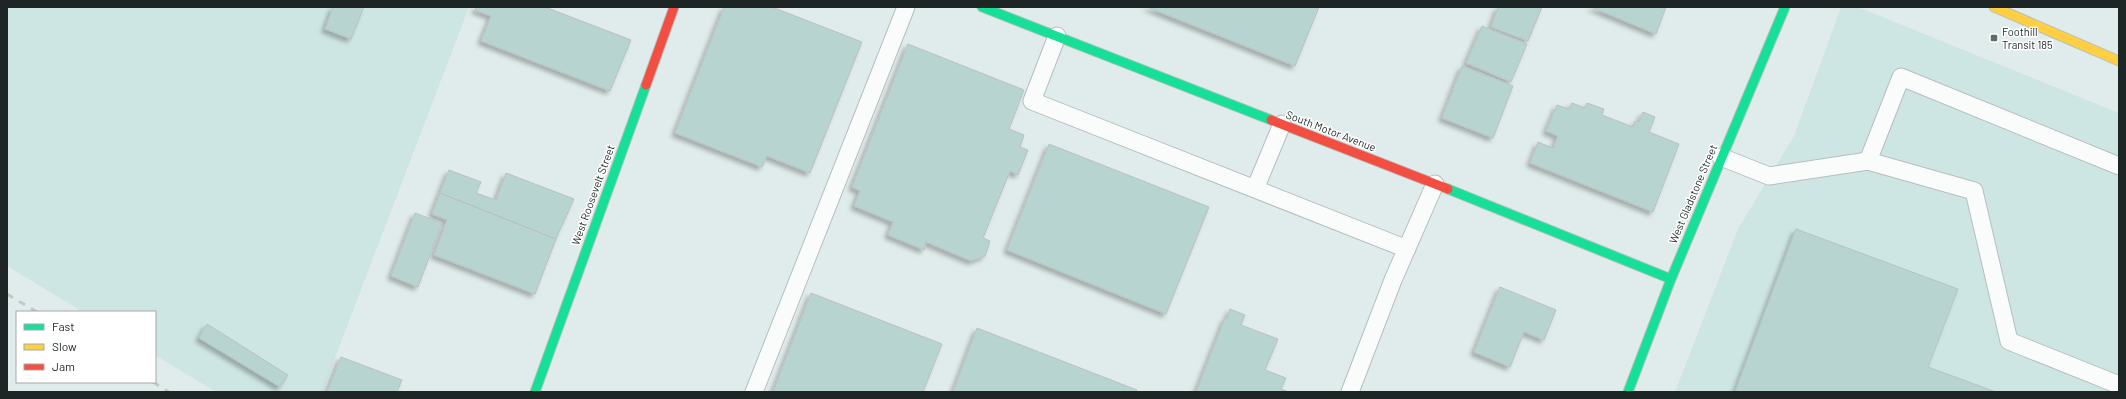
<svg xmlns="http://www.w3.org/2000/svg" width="2126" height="399" viewBox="0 0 2126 399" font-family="Barlow,sans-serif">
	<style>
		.built { fill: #cee6e3 }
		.building { fill: #b7d4d1; stroke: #b8c2c1; filter: url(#shadow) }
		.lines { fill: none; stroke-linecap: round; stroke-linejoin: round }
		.lane-casing { stroke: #b5bfbe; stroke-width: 19 }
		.fast-casing { stroke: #b5bfbe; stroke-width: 11 }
		.slow-casing { stroke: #b5bfbe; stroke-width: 11 }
		.jam-casing { stroke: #b5bfbe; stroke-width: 11 }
		.lane { stroke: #fafcfc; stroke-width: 17 }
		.fast { stroke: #16e098; stroke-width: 9 }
		.slow { stroke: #ffcf43; stroke-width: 9 }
		.jam { stroke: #f24e42; stroke-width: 9 }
		.rail { stroke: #c6c8c8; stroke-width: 3; stroke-dasharray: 7 7; stroke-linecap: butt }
		.poi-dot { fill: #616b6a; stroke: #fff; stroke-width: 1.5 }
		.labels { text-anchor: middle; stroke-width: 3; stroke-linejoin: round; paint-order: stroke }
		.poi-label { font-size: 11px; fill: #1d2625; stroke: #fff; text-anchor: start }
		.street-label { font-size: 11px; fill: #1d2625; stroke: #fff }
	</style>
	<defs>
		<filter id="shadow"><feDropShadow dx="-3.5" dy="3.5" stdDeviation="2" flood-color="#0004"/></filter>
	</defs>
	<rect width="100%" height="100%" fill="#e0eceb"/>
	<path class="built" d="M7,7H469L322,392H216L155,355V312H83L7,266Z
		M1841,7H1858L2119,113V392H1675L1738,229L1794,136Z"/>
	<path class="building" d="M333,7H364L351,39L325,29Z
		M476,7H545L631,40L610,91L481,41L491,16L475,10Z
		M724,7H772L862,42L810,173L767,156L762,167L675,133Z
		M1147,7H1319L1295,66Z
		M1498,7H1542L1528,41L1491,27Z
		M1591,7H1666L1656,34Z
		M1482,26L1527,44L1511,82L1466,63Z
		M908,44L1024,90L1009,129L1024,135L1020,147L1028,150L1018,175L1010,171L983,238L990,241L985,256L971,261L926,242L924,250L888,235L893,222L854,206L860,191L852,187Z
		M1462,66L1513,86L1493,138L1442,118Z
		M1572,103L1585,108L1587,103L1604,109L1602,115L1633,127L1635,121L1639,122L1643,112L1655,117L1649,132L1679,144L1653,212L1530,163L1538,142L1553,148L1558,136L1546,131L1557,105L1569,109Z
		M1049,144L1209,207L1166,314L1007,250Z
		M449,170L481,182L476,193L496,200L506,173L574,199L556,239L440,193Z
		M440,193L556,239L535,294L434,255L447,220L432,214Z
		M415,213L442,223L418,287L391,276Z
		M1796,229L1958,289L1928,367L1996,392H1735Z
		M1500,287L1556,310L1544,340L1524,332L1510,367L1474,352Z
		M811,293L942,344L923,392H773Z
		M1230,309L1245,315L1241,325L1278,339L1265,370L1286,378L1281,389L1289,392H1196L1225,318L1227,319Z
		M207,324L288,375L280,387L199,338Z
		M977,328L1137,390L1136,392H953Z
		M341,357L402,380L397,392H327Z"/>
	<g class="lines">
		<g class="lane-casing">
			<path id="lane" d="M1057,36L1032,101L1407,249
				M1721,157L1769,176L1868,161L1974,191L2009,341L2119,385
				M1868,161L1901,77L2119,166
				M1255,189L1282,124
				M754,392L906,7
				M1350,392L1393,280L1435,184"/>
		</g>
		<g class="fast-casing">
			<path id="fast" d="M982,7L1271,120
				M1448,189L1671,279
				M535,392L646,85
				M1628,392L1671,279L1785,7"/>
		</g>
		<g class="slow-casing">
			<path id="slow" d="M1994,7L2119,61"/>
		</g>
		<g class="jam-casing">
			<path id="jam" d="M646,85L674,7
				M1271,120L1448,189"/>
		</g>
		<use href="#lane" class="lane"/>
		<use href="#fast" class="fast"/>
		<use href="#slow" class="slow"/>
		<use href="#jam" class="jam"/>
		<path class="rail" d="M7,294L37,312
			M153,382L169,392"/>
	</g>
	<rect class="poi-dot" x="1990" y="34" width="8" height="8" rx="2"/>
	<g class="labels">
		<g class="poi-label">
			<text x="2002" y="36">Foothill<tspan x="2002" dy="13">Transit 185</tspan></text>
		</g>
		<g class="street-label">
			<text transform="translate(1331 131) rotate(21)" y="4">South Motor Avenue</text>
			<text transform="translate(1693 194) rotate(-67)" y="4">West Gladstone Street</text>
			<text transform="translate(593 195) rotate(-70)" y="4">West Roosevelt Street</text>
		</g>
	</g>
	<rect width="2126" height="399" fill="none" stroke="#1d2625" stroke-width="16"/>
	<rect x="16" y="311" width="140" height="72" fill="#ffffff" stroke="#a5a8a8"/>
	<rect x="24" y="324" width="20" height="6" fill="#16e098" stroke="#a5a8a8"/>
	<text x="52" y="331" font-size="12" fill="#1d2625">Fast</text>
	<rect x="24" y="344" width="20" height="6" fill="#ffcf43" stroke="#a5a8a8"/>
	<text x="52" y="351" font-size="12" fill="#1d2625">Slow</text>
	<rect x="24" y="364" width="20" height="6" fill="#f24e42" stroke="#a5a8a8"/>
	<text x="52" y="371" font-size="12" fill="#1d2625">Jam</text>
</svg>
